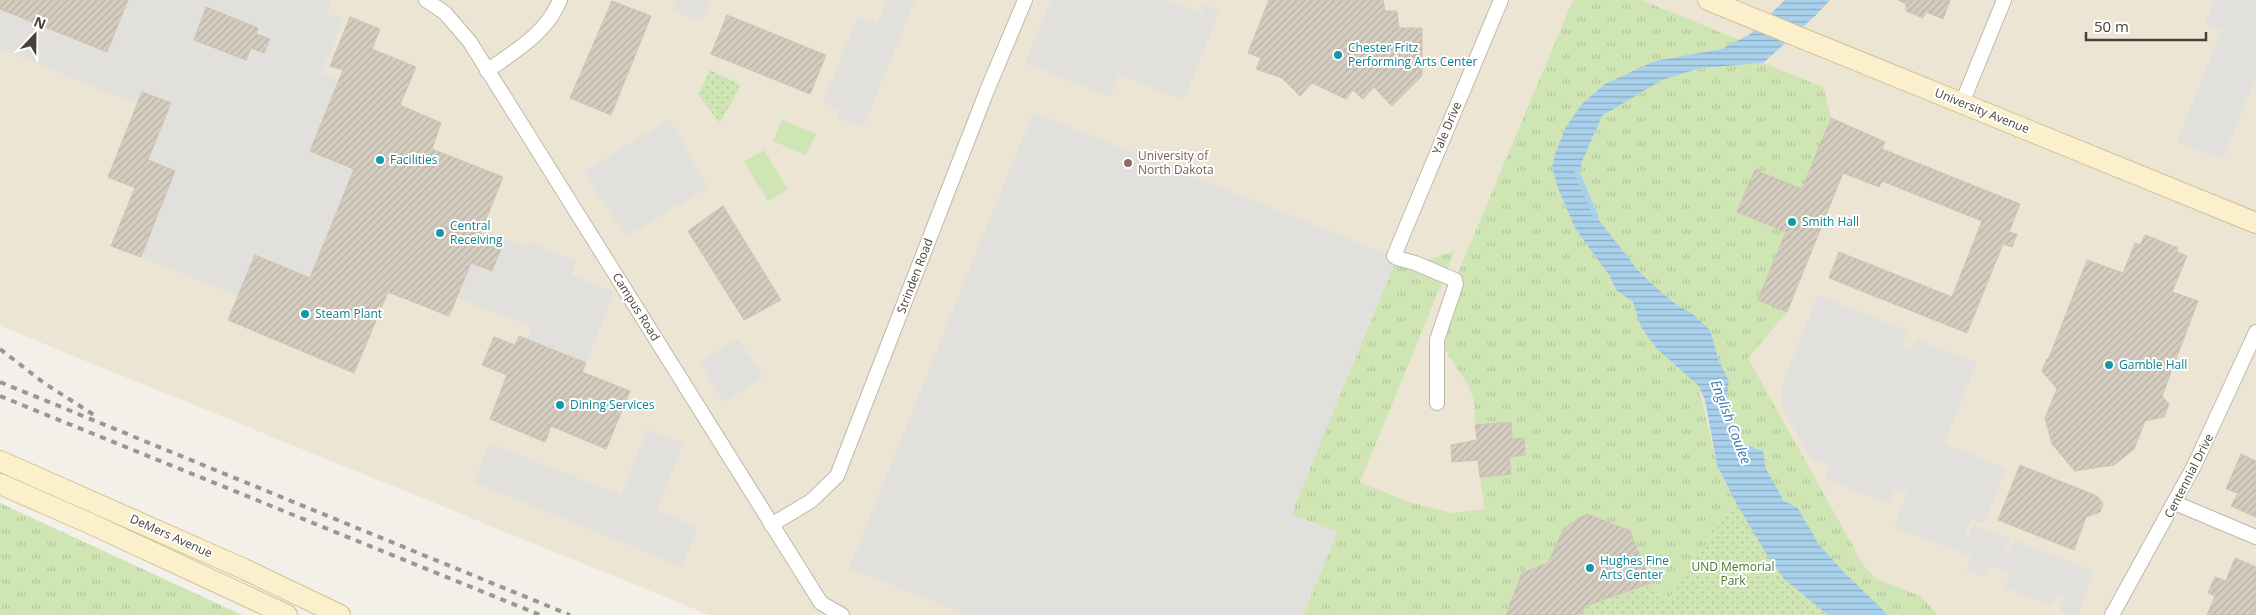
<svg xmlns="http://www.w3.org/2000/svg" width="2256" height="615" viewBox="0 0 2256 615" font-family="'Open Sans',sans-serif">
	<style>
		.education { fill: #ece5d4 }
		.grass { fill: url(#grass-tufts) }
		.park { fill: url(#park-dots) }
		.garden { fill: #cfe5b4 }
		.parking { fill: #e2e0dd }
		.water { fill: url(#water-rules) }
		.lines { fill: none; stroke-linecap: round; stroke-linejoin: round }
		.stream { stroke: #a9d1ec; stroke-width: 5 }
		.building { fill: url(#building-hatch); stroke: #cfc4b2 }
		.street-casing { stroke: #beb8ac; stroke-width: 16 }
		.secondary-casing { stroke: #d0c39b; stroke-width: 22 }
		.street { stroke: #fff; stroke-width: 14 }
		.secondary { stroke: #fbf0cb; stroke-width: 20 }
		.rail { stroke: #979797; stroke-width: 4; stroke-dasharray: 6 6; stroke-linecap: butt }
		.culture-dot { fill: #0f9aa8; stroke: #fff; stroke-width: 2 }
		.education-dot { fill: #8d6e63; stroke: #fff; stroke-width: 2 }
		.labels { text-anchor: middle; stroke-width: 4; stroke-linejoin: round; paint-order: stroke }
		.culture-label { font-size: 12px; fill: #0d838f; stroke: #fff; text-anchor: start }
		.street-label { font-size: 12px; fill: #474138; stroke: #fff }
		.education-label { font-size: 12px; fill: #785e54; stroke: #fff; text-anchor: start }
		.park-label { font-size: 12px; fill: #49752e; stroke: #fff }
		.water-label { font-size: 14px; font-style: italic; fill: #377aad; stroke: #fff }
	</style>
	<defs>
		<pattern id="grass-tufts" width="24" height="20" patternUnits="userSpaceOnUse" patternTransform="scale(1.25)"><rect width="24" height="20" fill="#cfe5b4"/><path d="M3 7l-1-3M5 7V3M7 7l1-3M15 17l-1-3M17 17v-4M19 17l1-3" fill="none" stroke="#b3c69c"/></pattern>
		<pattern id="park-dots" width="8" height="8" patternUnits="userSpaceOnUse" patternTransform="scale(1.25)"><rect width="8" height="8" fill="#cfe5b4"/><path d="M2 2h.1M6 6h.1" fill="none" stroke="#b3c69c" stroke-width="1.8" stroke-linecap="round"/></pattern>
		<pattern id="water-rules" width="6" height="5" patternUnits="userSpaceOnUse" patternTransform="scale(1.25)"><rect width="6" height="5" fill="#a9d1ec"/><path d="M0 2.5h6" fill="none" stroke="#8babc0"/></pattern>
		<pattern id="building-hatch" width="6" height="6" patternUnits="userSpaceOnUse" patternTransform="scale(1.25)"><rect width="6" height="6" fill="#d4ccbf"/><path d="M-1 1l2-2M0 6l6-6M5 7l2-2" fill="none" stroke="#b7b0a5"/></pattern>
	</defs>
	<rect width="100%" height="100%" fill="#f3f0e9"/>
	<path class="education" d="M0,0H2256V615H709L0,326Z"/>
	<path class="grass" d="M1573,0H1641L1740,40L1721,49L1655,61L1552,168L1616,290L1633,302L1675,363L1698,385L1717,465L1735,501L1666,603L1651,583L1630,531L1587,514L1564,528L1548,563L1522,574L1506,615H1303L1337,532L1291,515L1394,263L1421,262L1455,251L1360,482L1409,502L1451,513L1485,509L1480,477L1510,474L1509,457L1525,455L1524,438L1512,439L1511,422L1475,425L1474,401L1468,385L1441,343L1455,280Z
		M1763,63L1823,87L1831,118L1802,189L1755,170L1738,212L1786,232L1787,312L1748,358L1864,566L1876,579L1920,596L1938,615H1888L1845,573L1820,546L1797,507L1784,501L1766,469L1763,451L1737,442L1726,403L1729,381L1719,361L1710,330L1693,314L1677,305L1652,284L1600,228L1578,182L1581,164L1602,116L1662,80L1701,68Z
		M0,503L242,615H0Z"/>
	<path class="park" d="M710,70L741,85L720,123L698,95Z
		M1735,501L1765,552L1784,579L1828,615H1581L1585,606L1651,583L1667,602Z"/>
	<path class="garden" d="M782,120L816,134L806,155L773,141Z
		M764,150L788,189L768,201L744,162Z"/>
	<path class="parking" d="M128,0H332L327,13L343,19L322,73L339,80L310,151L354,169L310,278L255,255L239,296L141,257L175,171L148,160L170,103L142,92L137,104L0,49V9L107,52Z
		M677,0H711L701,22L672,10Z
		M887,0H915L863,128L837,118L840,110L823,103L858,16L877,24Z
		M1051,0H1169L1201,13L1204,4L1220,10L1184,100L1119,75L1110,97L1025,63Z
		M2214,0H2256V77L2223,160L2177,142L2221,31L2205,24Z
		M1033,112L1397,258L1291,514L1337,532L1303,615H967L849,568Z
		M670,119L708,187L626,237L583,172Z
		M482,229L527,247L529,242L576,261L571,275L614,292L586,363L527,339L532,327L457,298L471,263L502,246L479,237Z
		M1818,295L1908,331L1902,347L1911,350L1916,339L1977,363L1944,444L2006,468L1984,524L1971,519L1964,537L1968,539L1973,525L2010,539L2005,550L2010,552L2015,540L2094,571L2078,615H2071L2059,610L2064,596L2056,594L2052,605L2005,588L2010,573L1990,566L1986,577L1966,570L1971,556L1894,527L1907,493L1896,489L1890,504L1825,479L1830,466L1815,461L1807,453L1784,411L1781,396L1784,379Z
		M738,339L764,377L724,403L699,362Z
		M647,429L683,444L657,510L698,527L682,567L474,482L489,443L621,495Z"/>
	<path class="water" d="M1785,0H1830L1815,16L1763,63L1701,68L1662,80L1602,116L1581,164L1578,182L1594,214L1637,269L1652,284L1677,305L1693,314L1710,330L1719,361L1729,381L1726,403L1728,417L1737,442L1763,451L1766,469L1784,501L1797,507L1820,546L1845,573L1888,615H1828L1784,579L1765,552L1735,501L1717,465L1705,400L1698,385L1657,349L1641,327L1633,302L1616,290L1609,275L1575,228L1558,188L1552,168L1555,154L1566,127L1582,104L1605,84L1655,61L1721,49L1749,35Z"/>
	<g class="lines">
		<path class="stream" d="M1577,172L1596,217"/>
	</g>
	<path class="building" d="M0,0H128L107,52L0,9Z
		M1269,0H1383L1385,11H1397L1399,28H1422V76L1392,106L1374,87L1363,99L1353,90L1346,99L1312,83L1300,96L1282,78L1256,69L1261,58L1248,53Z
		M1898,0H1950L1943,19L1926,12L1923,18L1906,11V4Z
		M612,1L651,16L611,115L570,98Z
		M206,7L258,28L256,34L270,39L264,53L251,48L246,60L194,40Z
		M727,15L826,55L810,94L711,54Z
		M350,17L380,29L372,49L416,67L400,105L441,123L432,149L503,177L479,237L502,246L492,271L471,263L449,316L388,292L354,373L228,320L255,255L310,278L354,169L310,151L343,70L330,66Z
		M142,92L171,103L148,160L175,171L141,257L111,246L135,188L108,177Z
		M1831,118L1885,142L1882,149L2020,204L2009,232L2017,234L2012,247L2003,244L1967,333L1829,278L1839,252L1952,297L1982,221L1882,181L1879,187L1843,173L1787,312L1758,300L1786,232L1737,212L1755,170L1802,189Z
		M723,206L781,300L744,320L688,231Z
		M2145,235L2178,248L2176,251L2187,256L2172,292L2198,301L2162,396L2169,404L2164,417L2145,421L2134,449L2114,465L2075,471L2052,444L2045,418L2057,389L2042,371L2047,359L2049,358L2087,260L2123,273L2135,243L2140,245Z
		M519,336L586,363L582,372L630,391L606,449L551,426L545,442L490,419L507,375L482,365L494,337L515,345Z
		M1511,422L1512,439L1524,438L1525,455L1509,457L1511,474L1480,477L1478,460L1452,462L1451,445L1477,440L1475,425Z
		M2241,454L2256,461V517L2231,506L2238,493L2226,489Z
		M2020,465L2097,496L2103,504L2100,512L2086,517L2074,550L1998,520Z
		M1587,514L1630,531L1651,583L1585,606L1581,615H1506L1522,573L1548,563L1564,528Z
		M2235,558L2256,567V615H2207L2215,596L2208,593L2215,577L2226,581Z"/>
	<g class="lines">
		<g class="street-casing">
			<path id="street" d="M426,0L445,13L470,42L821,603L842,615
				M487,71C515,51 546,34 560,0
				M1962,103L2004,0
				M1394,256L1501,0
				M1397,258L1415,263L1455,280L1456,284L1437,340V403
				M2175,503L2256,537
				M771,525L811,501L837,476L986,93L1025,0
				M2112,615L2194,466L2256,332"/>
		</g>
		<g class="secondary-casing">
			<path id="secondary" d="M1708,0L2256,223
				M0,461L244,569L340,615
				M0,484L89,523L287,615"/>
		</g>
		<use href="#street" class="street"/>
		<use href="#secondary" class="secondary"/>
		<path class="rail" d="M0,349L44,383L94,415
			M0,382L570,615
			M0,396L540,615"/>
	</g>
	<g class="culture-dot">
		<circle cx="1338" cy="55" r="5"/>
		<circle cx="380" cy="160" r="5"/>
		<circle cx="1792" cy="222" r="5"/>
		<circle cx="440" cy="233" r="5"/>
		<circle cx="305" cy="314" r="5"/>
		<circle cx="2109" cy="365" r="5"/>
		<circle cx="560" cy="405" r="5"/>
		<circle cx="1590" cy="568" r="5"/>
	</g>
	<circle class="education-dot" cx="1128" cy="163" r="5"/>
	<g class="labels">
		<g class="culture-label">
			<text x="1348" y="52">Chester Fritz<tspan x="1348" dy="14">Performing Arts Center</tspan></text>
			<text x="390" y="164">Facilities</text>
			<text x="1802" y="226">Smith Hall</text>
			<text x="450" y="230">Central<tspan x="450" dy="14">Receiving</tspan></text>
			<text x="315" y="318">Steam Plant</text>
			<text x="2119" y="369">Gamble Hall</text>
			<text x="570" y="409">Dining Services</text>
			<text x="1600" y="565">Hughes Fine<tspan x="1600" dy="14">Arts Center</tspan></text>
		</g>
		<g class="street-label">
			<text transform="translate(1982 111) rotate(22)" y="4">University Avenue</text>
			<text transform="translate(1447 128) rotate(-67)" y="4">Yale Drive</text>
			<text transform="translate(915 276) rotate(-69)" y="4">Strinden Road</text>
			<text transform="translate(636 307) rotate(58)" y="4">Campus Road</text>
			<text transform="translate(2189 476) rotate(-63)" y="4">Centennial Drive</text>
			<text transform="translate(171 536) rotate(24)" y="4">DeMers Avenue</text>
		</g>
		<g class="education-label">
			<text x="1138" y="160">University of<tspan x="1138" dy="14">North Dakota</tspan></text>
		</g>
		<g class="park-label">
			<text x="1733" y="571">UND Memorial<tspan x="1733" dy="14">Park</tspan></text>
		</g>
		<g class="water-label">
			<text transform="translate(1731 422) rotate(69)" y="5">English Coulee</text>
		</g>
	</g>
	<g transform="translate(35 35) rotate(22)" stroke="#ffffff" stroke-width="4" paint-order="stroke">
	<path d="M0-4L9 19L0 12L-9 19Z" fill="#474138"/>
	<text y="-8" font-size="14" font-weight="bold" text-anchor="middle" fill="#474138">N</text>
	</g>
	<path d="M2086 32v8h120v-8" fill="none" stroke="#474138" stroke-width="2.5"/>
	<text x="2094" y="32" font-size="15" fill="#474138" stroke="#ffffff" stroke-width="4" paint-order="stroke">50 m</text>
</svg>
